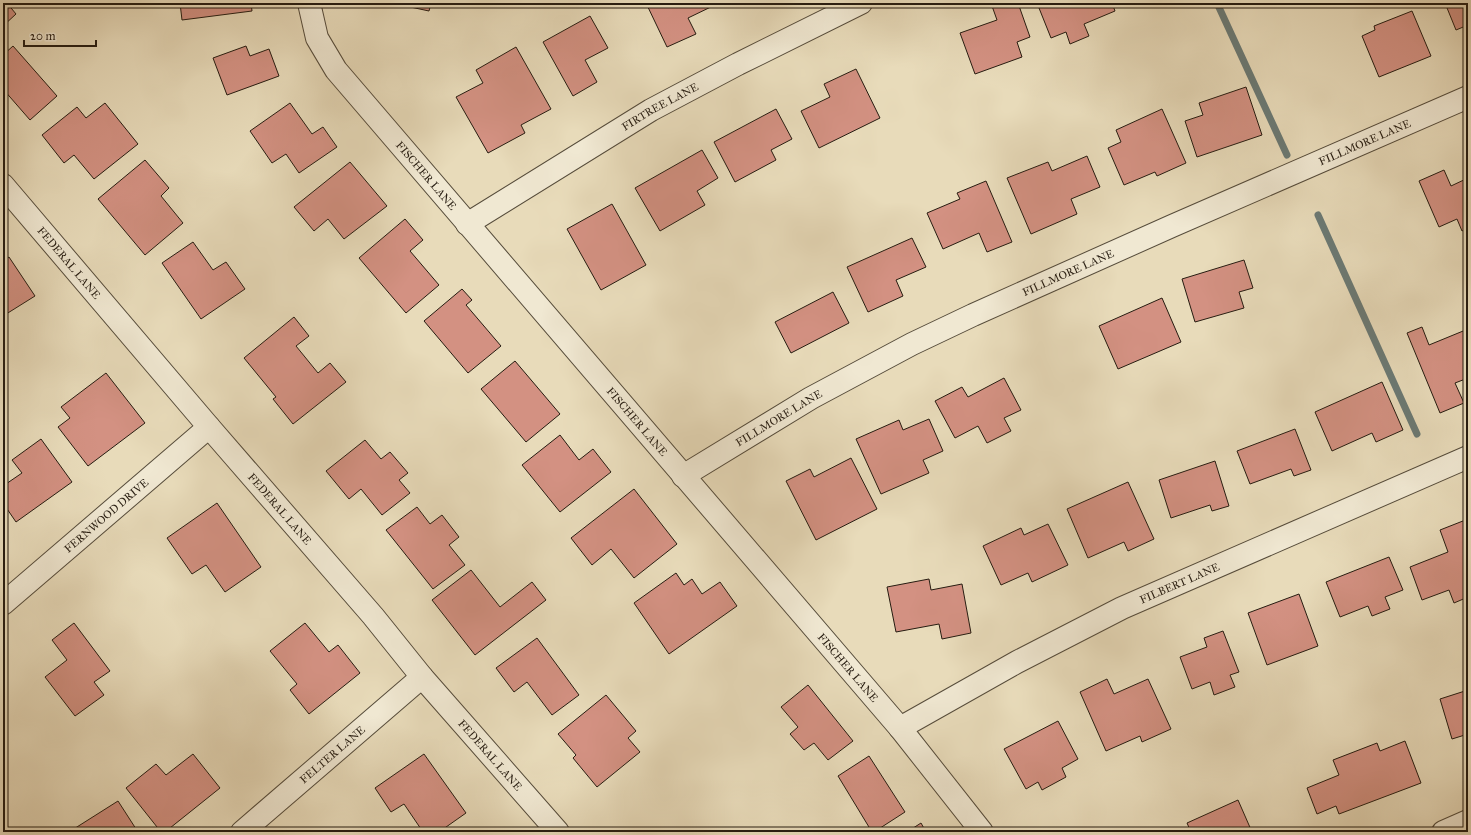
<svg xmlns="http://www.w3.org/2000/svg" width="1471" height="835" viewBox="0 0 1471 835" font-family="'IM FELL Great Primer',serif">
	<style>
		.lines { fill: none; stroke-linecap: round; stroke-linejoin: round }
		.stream { stroke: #6b7a75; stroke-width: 7 }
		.building { fill: #d39182; stroke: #261c11 }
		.street-casing { stroke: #564c3b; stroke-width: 24 }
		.street { stroke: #f0e8d2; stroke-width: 22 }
		.labels { text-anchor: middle; stroke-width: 3; stroke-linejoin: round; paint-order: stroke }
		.street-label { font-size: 11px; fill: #261c11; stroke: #f0e8d2 }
	</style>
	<rect width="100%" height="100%" fill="#e8dbba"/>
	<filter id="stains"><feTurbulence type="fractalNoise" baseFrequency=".005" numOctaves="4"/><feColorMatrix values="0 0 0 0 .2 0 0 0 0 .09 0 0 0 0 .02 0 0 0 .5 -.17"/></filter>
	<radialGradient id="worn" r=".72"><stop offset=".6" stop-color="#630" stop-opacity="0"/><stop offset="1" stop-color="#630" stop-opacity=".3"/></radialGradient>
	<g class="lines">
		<path class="stream" d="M1217,3L1287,155
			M1318,215L1417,434"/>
	</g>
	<path class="building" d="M3,3H7L16,14L3,26Z
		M180,3H251L252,11L182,20Z
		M392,3H431L429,11Z
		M646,3H717V4L688,18L696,34L667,47Z
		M1002,3H1018L1030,37L1017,42L1022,57L975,74L960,33L997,20L992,6Z
		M1037,3H1112L1115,11L1084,24L1089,36L1070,44L1066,32L1051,38Z
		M1445,3H1468V25L1456,30Z
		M1412,11L1431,56L1379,77L1362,36L1375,30L1374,26Z
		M590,16L608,48L585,60L597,82L573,96L543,42Z
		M13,46L57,96L30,120L3,89V55Z
		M246,46L250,56L269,49L279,76L227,95L213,58Z
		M516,47L551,109L521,125L525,133L488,153L456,97L483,83L476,70Z
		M856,69L880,118L819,148L801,111L830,97L824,84Z
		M1246,87L1262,135L1197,157L1185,121L1203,115L1199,103Z
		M105,103L138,144L94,179L74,155L64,163L42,135L77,107L86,118Z
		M290,103L312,134L323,127L337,147L299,173L286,154L272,163L250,131Z
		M776,109L792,139L771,150L776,160L735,182L714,142Z
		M1162,109L1186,163L1157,176L1155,172L1124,185L1108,148L1121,142L1116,130Z
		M702,150L718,178L697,191L705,205L660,231L635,188Z
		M1087,156L1100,187L1071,199L1077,214L1031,234L1007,178L1048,162L1052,171Z
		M145,160L169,188L161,196L183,223L145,255L98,199Z
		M350,162L387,206L344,239L328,219L314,231L294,207Z
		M1444,170L1451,186L1468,178V228L1462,231L1457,219L1439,227L1419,181Z
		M986,181L1012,242L987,252L979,233L943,249L927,213L960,199L957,193Z
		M612,204L646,265L601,290L567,229Z
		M405,219L423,240L410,251L439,285L406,313L359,258Z
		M912,238L926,267L896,280L903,296L868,312L847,267Z
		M193,242L213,270L226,262L245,289L201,319L162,263Z
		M9,257L35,296L3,316V261Z
		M1244,260L1253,288L1239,292L1244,308L1195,322L1182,279Z
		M462,289L472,300L466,305L501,346L468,373L424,321Z
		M833,292L849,323L791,353L775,322Z
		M1162,298L1181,342L1118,369L1099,326Z
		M294,317L309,336L296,346L318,373L330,363L346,382L293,424L273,399L276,397L244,358Z
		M1422,327L1429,345L1468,329V378L1455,383L1464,403L1440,413L1407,333Z
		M515,361L560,414L526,442L481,389Z
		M106,373L145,423L88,466L58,427L70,418L61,407Z
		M1004,378L1021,410L1004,418L1011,431L987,443L978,426L955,438L935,401L962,387L968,397Z
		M1382,382L1403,430L1376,442L1372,433L1332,451L1315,412Z
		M929,419L943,451L923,460L929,473L881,494L856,439L899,420L903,430Z
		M1295,429L1311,470L1294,476L1291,469L1250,484L1237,451Z
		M560,435L579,460L593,449L611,472L560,512L522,465Z
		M41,439L72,482L16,522L3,503V486L22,473L12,460Z
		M365,440L381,459L390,452L408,473L399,480L410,493L382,515L361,489L349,499L326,471Z
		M851,458L877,509L816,540L786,481L810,469L814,477Z
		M1215,461L1229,506L1212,511L1210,505L1171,518L1159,480Z
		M1128,482L1154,539L1128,551L1124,542L1088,558L1067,509Z
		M634,489L677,544L634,578L611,549L592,565L571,538Z
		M217,503L261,567L225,592L206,565L192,574L167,538Z
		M417,507L430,524L442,515L459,537L449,545L465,565L433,589L386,530Z
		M1468,519V597L1454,603L1449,590L1422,600L1410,567L1448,552L1440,530Z
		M1048,524L1068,565L1032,582L1028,573L1001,585L983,546L1021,528L1024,535Z
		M1389,557L1403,590L1385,597L1390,609L1372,616L1368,606L1340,617L1326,582Z
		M471,570L500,607L532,582L546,600L475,655L432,600Z
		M676,573L684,585L692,579L702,594L720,582L737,606L669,654L634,603Z
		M929,579L931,590L962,584L971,633L942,639L939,624L896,632L887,587Z
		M1299,594L1318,646L1267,665L1248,613Z
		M74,623L110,671L94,682L104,695L75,716L45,677L67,660L52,640Z
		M305,623L329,652L338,645L360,673L309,714L290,690L297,684L270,651Z
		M1223,631L1239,672L1230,675L1235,687L1214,695L1210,682L1192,689L1180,657L1207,647L1204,638Z
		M537,638L579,695L552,715L527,682L514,692L496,668Z
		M1107,679L1114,694L1148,679L1171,729L1142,742L1140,736L1106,751L1080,692Z
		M808,685L853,741L828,760L814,743L804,750L790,734L798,727L781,707Z
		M1468,690V734L1452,739L1440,699Z
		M606,695L636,731L628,738L640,752L597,787L573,758L576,755L558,734Z
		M1058,721L1078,759L1062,768L1066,777L1042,790L1038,782L1026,789L1004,749Z
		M1405,741L1421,783L1339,814L1336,806L1317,814L1307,788L1339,775L1333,760L1377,743L1380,751Z
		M193,754L220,788L165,832H161L126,788L156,764L166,775Z
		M424,754L466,813L439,832H423L404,804L391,812L375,788Z
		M869,756L905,812L874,832H872L838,776Z
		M1238,800L1252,832H1191L1187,823Z
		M118,801L138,832H69Z
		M921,823L926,832H907Z"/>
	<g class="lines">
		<g class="street-casing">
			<g id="street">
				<path id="s1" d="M309,3L317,38L336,70L900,728L982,832"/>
				<path id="s2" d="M3,185L209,427L373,616L422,677L558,832"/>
				<path id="s3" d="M467,224L651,110L738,64L861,3"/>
				<path id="s4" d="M683,476L811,398L912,344L973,315L1172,226L1468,97"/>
				<path id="s5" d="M3,604L209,427"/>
				<path id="s6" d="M900,728L1017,662L1122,608L1468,457"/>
				<path id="s7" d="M242,832L422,677"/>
				<path d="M1443,832L1468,821"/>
			</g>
		</g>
		<use href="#street" class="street"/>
	</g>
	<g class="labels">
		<g class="street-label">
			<text dy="4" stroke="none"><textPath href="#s3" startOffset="226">FIRTREE LANE</textPath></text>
			<text dy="4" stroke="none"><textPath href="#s4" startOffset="760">FILLMORE LANE</textPath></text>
			<text dy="4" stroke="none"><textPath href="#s1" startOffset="212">FISCHER LANE</textPath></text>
			<text dy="4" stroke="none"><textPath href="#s2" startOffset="102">FEDERAL LANE</textPath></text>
			<text dy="4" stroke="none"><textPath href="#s4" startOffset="436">FILLMORE LANE</textPath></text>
			<text dy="4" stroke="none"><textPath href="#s4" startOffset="112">FILLMORE LANE</textPath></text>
			<text dy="4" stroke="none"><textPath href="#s1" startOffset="536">FISCHER LANE</textPath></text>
			<text dy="4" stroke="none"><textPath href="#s2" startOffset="426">FEDERAL LANE</textPath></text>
			<text dy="4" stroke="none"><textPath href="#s5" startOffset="136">FERNWOOD DRIVE</textPath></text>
			<text dy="4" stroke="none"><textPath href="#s6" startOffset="315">FILBERT LANE</textPath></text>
			<text dy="4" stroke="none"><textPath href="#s1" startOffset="860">FISCHER LANE</textPath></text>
			<text dy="4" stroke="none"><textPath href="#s7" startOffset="119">FELTER LANE</textPath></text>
			<text dy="4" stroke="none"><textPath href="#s2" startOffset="750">FEDERAL LANE</textPath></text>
		</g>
	</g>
	<rect width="1471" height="835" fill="none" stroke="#e8dbba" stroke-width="16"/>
	<rect x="4" y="4" width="1463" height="827" fill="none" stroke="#261c11" stroke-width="2"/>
	<rect x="8" y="8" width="1455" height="819" fill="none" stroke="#261c11"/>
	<path d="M24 40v6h72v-6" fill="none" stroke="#261c11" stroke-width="2"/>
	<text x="30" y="40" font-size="12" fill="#261c11" stroke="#f0e8d2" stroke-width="3" paint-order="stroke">20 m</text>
	<rect width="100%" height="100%" filter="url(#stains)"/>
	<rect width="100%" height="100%" fill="url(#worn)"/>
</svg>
